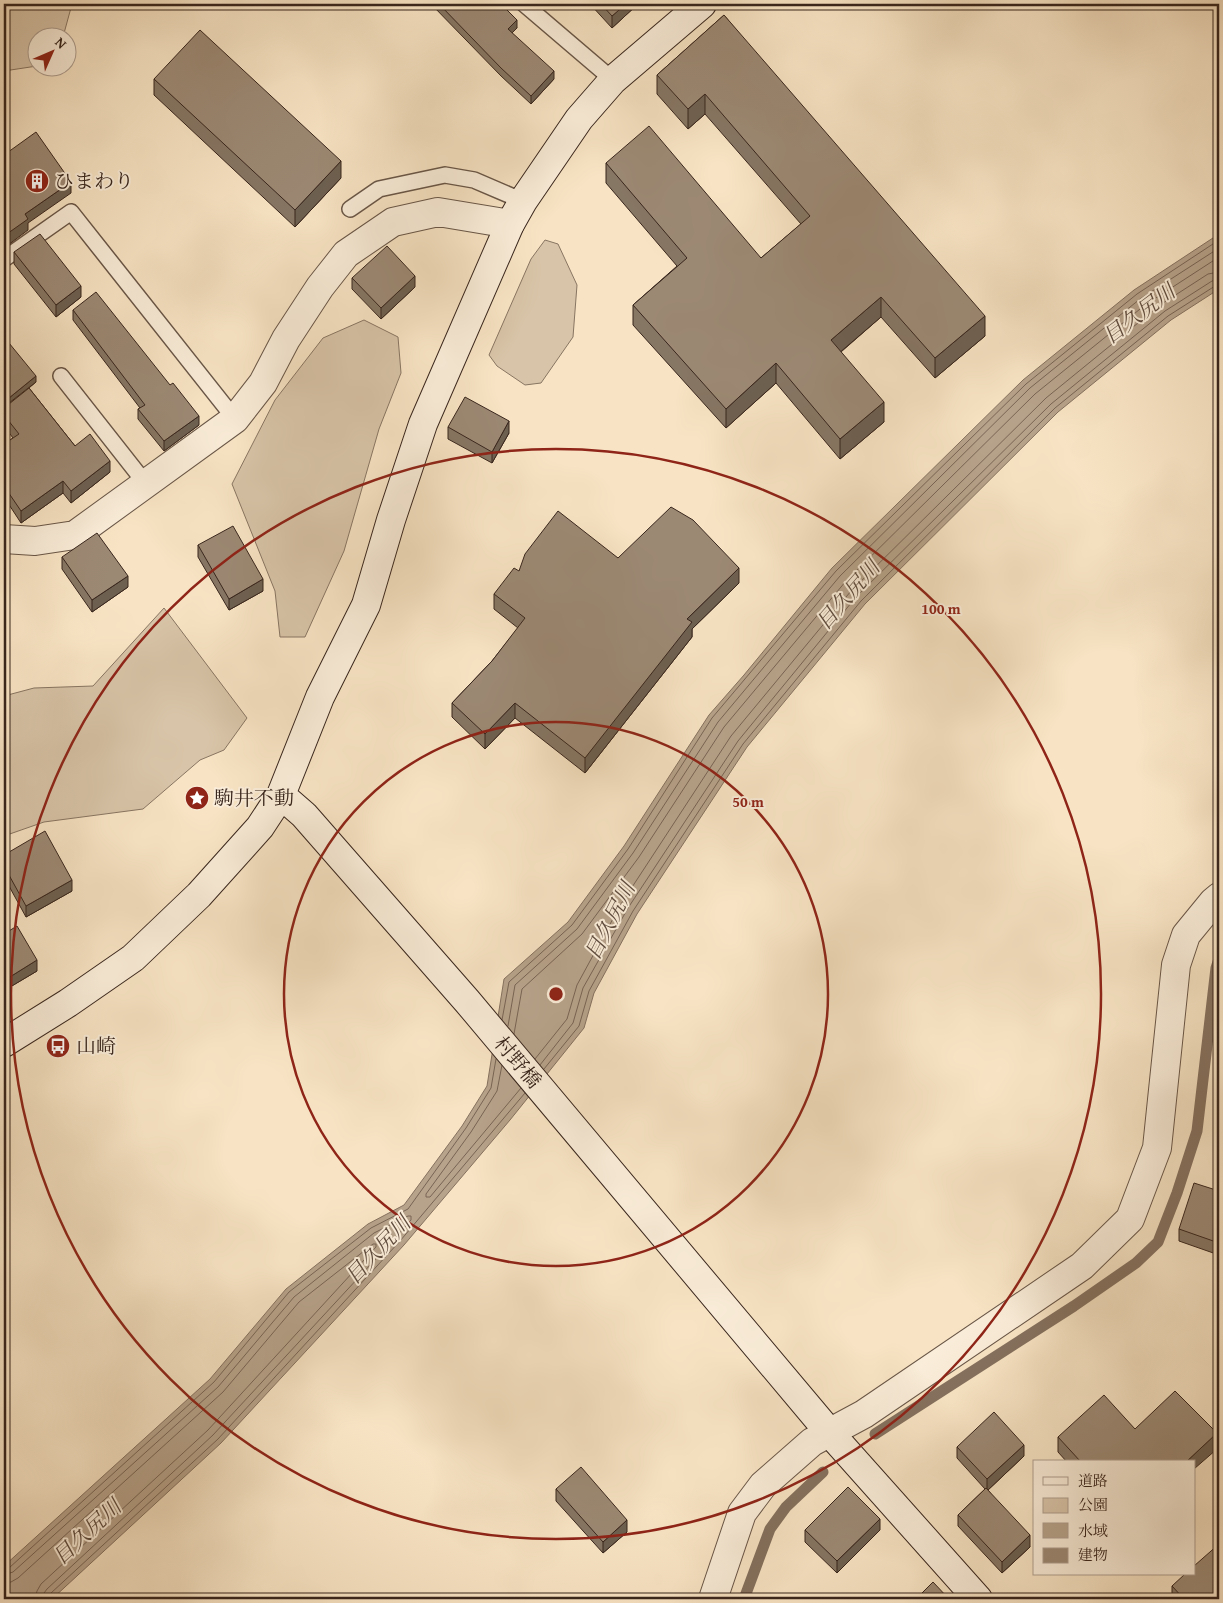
<svg xmlns="http://www.w3.org/2000/svg" width="1223" height="1603" viewBox="0 0 1223 1603" font-family="'Gentium Book Plus','Noto Serif JP',serif">
	<style>
		.green { fill: #d8c4a8; stroke: #887562 }
		.water { fill: #b7a38b; stroke: #85715f }
		.lines { fill: none; stroke-linecap: round; stroke-linejoin: round }
		.shore { stroke: #786454; stroke-width: 1 }
		.stream { stroke: #85715f; stroke-width: 11 }
		.lane-casing { stroke: #695647; stroke-width: 18 }
		.street-casing { stroke: #695647; stroke-width: 30 }
		.secondary-casing { stroke: #39261d; stroke-width: 30 }
		.lane { stroke: #faedd9; stroke-width: 15 }
		.street { stroke: #faedd9; stroke-width: 28 }
		.secondary { stroke: #faedd9; stroke-width: 28 }
		.wall { fill: #867664; stroke: #39261d }
		.shaded-wall { fill: #6d6051; stroke: #39261d }
		.building { fill: #9c8974; stroke: #39261d }
		.ring { fill: none; stroke: #8f2418; stroke-width: 2.5 }
		.labels { text-anchor: middle; stroke-width: 4; stroke-linejoin: round; paint-order: stroke }
		.poi-label { font-size: 20px; fill: #39261d; stroke: #faedd9; text-anchor: start }
		.street-label { font-size: 20px; fill: #39261d; stroke: #faedd9 }
		.water-label { font-size: 21px; font-style: italic; fill: #5f4c3e; stroke: #faedd9 }
		.centre { fill: #8f2418; stroke: #faedd9; stroke-width: 2.5 }
		.ring-label { font-size: 15px; text-anchor: middle; font-weight: bold; fill: #8f2418; stroke: #faedd9; stroke-width: 4; stroke-linejoin: round; paint-order: stroke }
	</style>
	<rect width="100%" height="100%" fill="#f8e4c4"/>
	<filter id="stains"><feTurbulence type="fractalNoise" baseFrequency=".004" numOctaves="4"/><feColorMatrix values="0 0 0 0 .2 0 0 0 0 .09 0 0 0 0 .02 0 0 0 .5 -.17"/></filter>
	<radialGradient id="worn" r=".72"><stop offset=".6" stop-color="#630" stop-opacity="0"/><stop offset="1" stop-color="#630" stop-opacity=".3"/></radialGradient>
	<path class="green" d="M4,4H72L63,37L38,38L37,66L4,71Z
		M545,240L558,244L577,285L573,337L541,383L525,385L497,366L489,355L531,259Z
		M364,320L398,337L401,373L379,429L344,551L305,637H280L275,591L232,484L275,400L323,338Z
		M164,608L247,718L224,750L200,760L143,809L44,822L4,836V696L34,688L93,686Z"/>
	<path class="water" d="M1219,234V289L1171,320L1058,412L865,604L747,747L637,914L594,993L584,1028L510,1120L404,1245L221,1443L52,1599H4V1566L210,1379L286,1289L368,1224L404,1205L462,1126L487,1086L504,979L568,922L624,846L709,715L744,675L832,568L1023,380L1134,290Z"/>
	<g class="lines">
		<path class="shore" d="M502,1020L509,982L572,925L628,849L712,718L836,571L1026,384L1137,294L1219,240
			M508,1026L515,985L577,929L633,853L718,722L840,576L1030,388L1140,299L1219,248
			M514,1034L522,989L582,934L639,857L724,727L846,581L1035,394L1145,305L1219,257
			M535,1059L567,1019L577,985L621,904L731,736L851,591L1046,398L1160,305L1208,274L1219,272
			M502,1065L497,1091L471,1132L426,1194V1197H430L521,1088
			M540,1065L573,1023L583,988L628,908L738,741L856,597L1051,404L1165,311L1212,281L1219,279
			M544,1069L579,1026L589,991L633,911L743,744L861,601L1055,408L1168,316L1215,286L1219,285
			M4,1569L9,1568L214,1382L289,1292L371,1228L408,1209L466,1128L491,1088L496,1059
			M4,1575L13,1572L218,1387L294,1297L374,1233L408,1216H411V1220L396,1237L213,1435L47,1589L44,1593L43,1599
			M4,1583L11,1582L18,1578L223,1392L299,1302L373,1244H376V1247L208,1430L41,1584L37,1591L35,1599
			M49,1599L51,1593L218,1439L400,1241L525,1093"/>
		<path class="stream" d="M875,1434L1074,1306L1136,1263L1158,1242L1177,1193L1197,1131L1216,968L1219,959
			M744,1599L770,1529L786,1507L823,1472"/>
		<g class="lane-casing">
			<path id="lane" d="M524,4L613,80
				M350,209L379,189L445,175L474,180L523,201
				M4,259L71,212L235,419
				M61,376L146,484"/>
		</g>
		<g class="street-casing">
			<path id="street" d="M4,539L35,541L75,535L235,419L263,383L286,339L320,287L346,254L393,222L438,212L510,224
				M713,1599L742,1513L763,1485L812,1442L864,1414L1082,1266L1130,1219L1157,1148L1176,965L1186,935L1213,902L1219,897"/>
		</g>
		<g class="secondary-casing">
			<path id="secondary" d="M281,795L304,815L467,1001L829,1432L978,1599
				M4,1043L68,1003L133,958L199,895L260,827L281,795L320,697L366,605L391,520L423,424L510,224L523,201L579,119L613,80L702,4"/>
		</g>
		<use href="#lane" class="lane"/>
		<use href="#street" class="street"/>
		<use href="#secondary" class="secondary"/>
	</g>
	<path class="wall" d="M396,4H404L403,6Z
		M431,4H501L517,28L512,33L554,79L531,104L501,76Z
		M590,4H638L612,28Z
		M724,15L985,336L935,378L881,317L841,352L884,422L840,459L776,383L726,428L633,325V305L677,266L606,183V163L761,258L801,224L705,114L688,129L657,94V75Z
		M154,79L341,178L295,227L154,95Z
		M14,252L81,297L56,317L14,264Z
		M352,278L415,287L381,319L352,289Z
		M73,310L199,425L164,451L138,419V409L140,408L73,320Z
		M4,346L36,382L29,388L75,446L110,472L71,503L63,493L21,523L4,497V444L13,438L4,426V408L9,403L4,397Z
		M448,427L509,433L492,463L448,439Z
		M198,545L263,591L229,610L198,557Z
		M62,557L128,587L92,612L62,569Z
		M618,558L739,583L692,629V637L585,773L515,718L485,749L452,717V703L492,661L518,628L494,609V594L519,571Z
		M4,855L72,891L26,917L4,877Z
		M4,934L37,971L5,990L4,988Z
		M1219,1191V1255L1179,1241V1229Z
		M1135,1429L1217,1449L1194,1462H1067L1058,1452V1437Z
		M957,1447L1024,1456L988,1490L1030,1547L1002,1573L958,1526V1515L985,1489L957,1458Z
		M556,1489L627,1532L603,1553L556,1501Z
		M805,1530H880L837,1573L805,1542Z
		M1172,1586L1219,1599H1175L1172,1596Z"/>
	<path class="shaded-wall" d="M626,4H638L612,28V16Z
		M517,20V28L508,37V29Z
		M554,71V79L531,104V96Z
		M705,94V114L688,129V109Z
		M341,161V178L295,227V210Z
		M71,182V193L28,223V230L4,248V236L25,214Z
		M415,276V287L381,319V308Z
		M81,286V297L56,317V305Z
		M881,297V317L831,360V340Z
		M985,316V336L935,378V358Z
		M776,363V383L726,428V409Z
		M36,376V382L9,403V398Z
		M884,402V422L840,459V439Z
		M199,416V425L164,451V441Z
		M509,421V433L492,463V452Z
		M110,461V472L71,503V491Z
		M63,481V493L21,523V511Z
		M739,568V583L692,629V637L585,773V758L687,619Z
		M128,576V587L92,612V600Z
		M263,579V591L229,610V599Z
		M515,703V718L485,749V734Z
		M72,880V891L26,917V906Z
		M37,960V971L5,990V980Z
		M1217,1433V1449L1194,1469V1462H1186Z
		M1024,1445V1456L987,1491V1479Z
		M880,1519V1530L837,1573V1561Z
		M627,1520V1532L603,1553V1542Z
		M1030,1535V1547L1002,1573V1562Z
		M1219,1593V1599H1212Z"/>
	<path class="building" d="M439,4H501L517,20L508,29L554,71L531,96L501,68Z
		M601,4H626L612,16Z
		M724,15L985,316L935,358L881,297L831,340L884,402L840,439L776,363L726,409L633,305L687,258L606,163L649,126L761,258L810,216L705,94L688,109L657,75Z
		M200,30L341,161L295,210L154,79Z
		M36,132L71,182L25,214L28,219L4,236V155Z
		M40,234L81,286L56,305L14,252Z
		M387,246L415,276L381,308L352,278Z
		M96,292L170,385L173,383L199,416L164,441L138,409L145,405L73,310Z
		M9,343L36,376L9,398L4,391V346Z
		M29,388L75,446L90,434L110,461L71,491L63,481L21,511L4,486V444L19,434L4,415V408Z
		M465,397L509,421L492,452L448,427Z
		M671,507L693,520L739,568L687,619L692,622L585,758L515,703L485,734L452,703L492,661L525,618L494,594L514,568L519,571L525,554L558,511L618,558Z
		M233,526L263,579L229,599L198,545Z
		M97,533L128,576L92,600L62,557Z
		M45,831L72,880L26,906L4,866V855Z
		M17,926L37,960L5,980L4,977V934Z
		M1194,1183L1219,1191V1243L1179,1229Z
		M1175,1391L1217,1433L1186,1462H1081L1058,1437L1104,1395L1135,1429Z
		M994,1412L1024,1445L987,1479L957,1447Z
		M581,1467L627,1520L603,1542L556,1489Z
		M848,1487L880,1519L837,1561L805,1530Z
		M986,1488L1030,1535L1002,1562L958,1515Z
		M1219,1544V1593L1212,1599H1184L1172,1586L1185,1574H1194V1566Z
		M933,1582L949,1599H916Z"/>
	<g class="ring">
		<circle cx="556" cy="994" r="272"/>
		<circle cx="556" cy="994" r="545"/>
	</g>
	<defs>
		<g id="building-disc" transform="scale(1.25)"><circle r="9.5" fill="#8f2418" stroke="#faedd9"/><path d="M-4-6H4V6H1V3H-1V6H-4ZM-2.5-4.3h1.7v1.8h-1.7ZM.8-4.3h1.7v1.8H.8ZM-2.5-1h1.7V.8h-1.7ZM.8-1h1.7V.8H.8Z" fill="#fff"/></g>
		<g id="sight-disc" transform="scale(1.25)"><circle r="9.5" fill="#8f2418" stroke="#faedd9"/><path d="M0-6L1.8-2.2L6-1.7L2.9 1.2L3.7 5.4L0 3.3L-3.7 5.4L-2.9 1.2L-6-1.7L-1.8-2.2Z" fill="#fff"/></g>
		<g id="bus-disc" transform="scale(1.25)"><circle r="9.5" fill="#8f2418" stroke="#faedd9"/><path d="M-5-6H5V4H4V6H2V4H-2V6H-4V4H-5ZM-3.5-4V0h7V-4ZM-3.5 1.2v1.5H-2V1.2ZM2 1.2v1.5H3.5V1.2Z" fill="#fff"/></g>
	</defs>
	<g fill-rule="evenodd">
		<use href="#building-disc" x="37" y="181"/>
		<use href="#sight-disc" x="197" y="798"/>
		<use href="#bus-disc" x="58" y="1046"/>
	</g>
	<g class="labels">
		<g class="poi-label">
			<text x="54" y="188">ひまわり</text>
			<text x="214" y="805">駒井不動</text>
			<text x="76" y="1053">山崎</text>
		</g>
		<g class="street-label">
			<text transform="translate(518 1062) rotate(50)" y="7">村野橋</text>
		</g>
		<g class="water-label">
			<text transform="translate(1139 314) rotate(-37)" y="7">目久尻川</text>
			<text transform="translate(848 595) rotate(-49)" y="7">目久尻川</text>
			<text transform="translate(610 921) rotate(-63)" y="7">目久尻川</text>
			<text transform="translate(378 1250) rotate(-47)" y="7">目久尻川</text>
			<text transform="translate(87 1532) rotate(-43)" y="7">目久尻川</text>
		</g>
	</g>
	<circle cx="556" cy="994" r="8" class="centre"/>
	<g class="ring-label">
		<text x="941" y="614">100 m</text>
		<text x="748" y="807">50 m</text>
	</g>
	<rect width="1223" height="1603" fill="none" stroke="#f8e4c4" stroke-width="20"/>
	<rect x="5" y="5" width="1213" height="1593" fill="none" stroke="#39261d" stroke-width="2.5"/>
	<rect x="10" y="10" width="1203" height="1583" fill="none" stroke="#39261d"/>
	<rect x="1033" y="1460" width="162" height="115" fill="#faedd9" stroke="#ad9d8e"/>
	<rect x="1043" y="1477" width="25" height="8" fill="#faedd9" stroke="#ad9d8e"/>
	<text x="1078" y="1486" font-size="15" fill="#39261d">道路</text>
	<rect x="1043" y="1498" width="25" height="15" fill="#d8c4a8" stroke="#ad9d8e"/>
	<text x="1078" y="1510" font-size="15" fill="#39261d">公園</text>
	<rect x="1043" y="1523" width="25" height="15" fill="#b7a38b" stroke="#ad9d8e"/>
	<text x="1078" y="1536" font-size="15" fill="#39261d">水域</text>
	<rect x="1043" y="1548" width="25" height="15" fill="#9c8974" stroke="#ad9d8e"/>
	<text x="1078" y="1560" font-size="15" fill="#39261d">建物</text>
	<g transform="translate(52 52) rotate(45)"><circle r="24" fill="#faedd9" stroke="#ad9d8e"/>
	<path d="M0-4L9 19L0 12L-9 19Z" fill="#8f2418"/>
	<text y="-8" font-size="14" font-weight="bold" text-anchor="middle" fill="#39261d">N</text>
	</g>
	<rect width="100%" height="100%" filter="url(#stains)"/>
	<rect width="100%" height="100%" fill="url(#worn)"/>
</svg>
